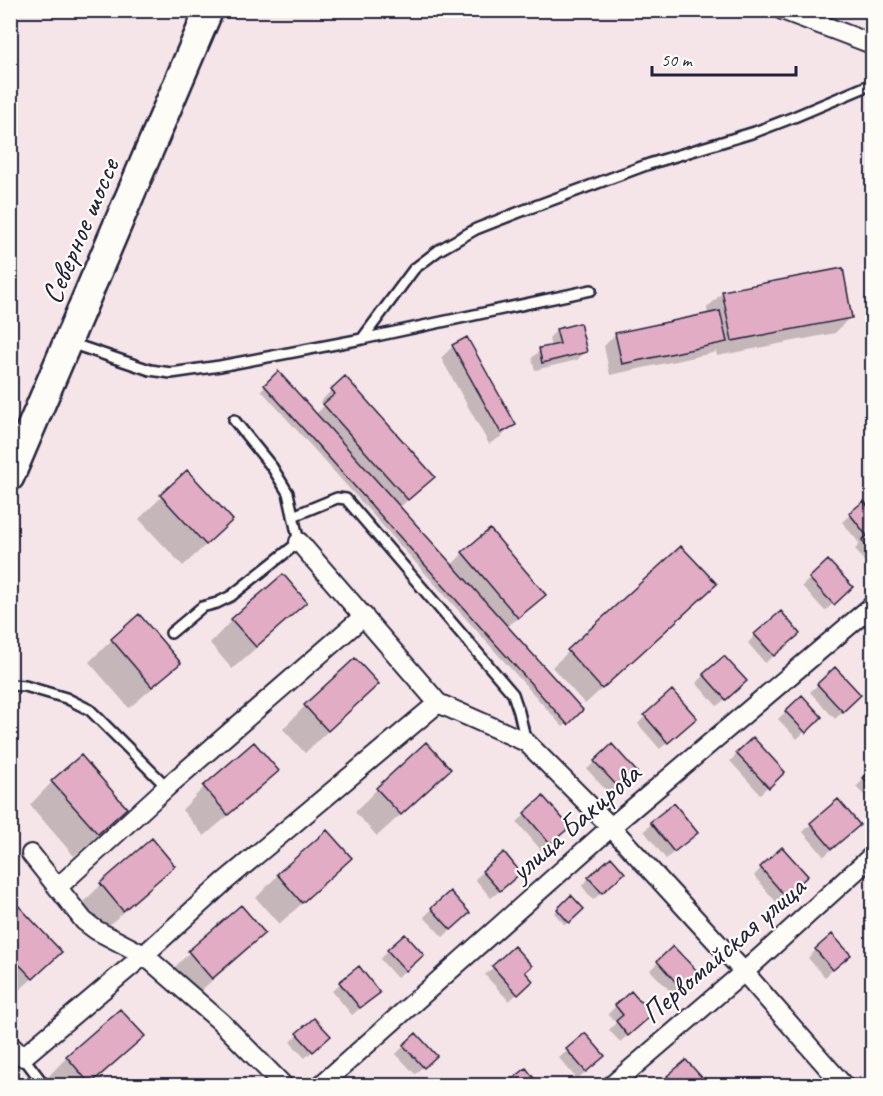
<svg xmlns="http://www.w3.org/2000/svg" width="883" height="1096" viewBox="0 0 883 1096" font-family="Caveat,sans-serif">
	<style>
		.shadow { fill: #0003 }
		.building { fill: #e2acc5; stroke: #22223b; stroke-width: 1.5 }
		.lines { fill: none; stroke-linecap: round; stroke-linejoin: round }
		.service-casing { stroke: #22223b; stroke-width: 14 }
		.minor-casing { stroke: #22223b; stroke-width: 22 }
		.secondary-casing { stroke: #22223b; stroke-width: 32 }
		.service { stroke: #fdfcf7; stroke-width: 9 }
		.minor { stroke: #fdfcf7; stroke-width: 18 }
		.secondary { stroke: #fdfcf7; stroke-width: 27 }
		.labels { text-anchor: middle; stroke-width: 4.5; stroke-linejoin: round; paint-order: stroke }
		.street-label { font-size: 30px; fill: #22223b; stroke: #fdfcf7 }
	</style>
	<rect width="100%" height="100%" fill="#f5e4e8"/>
	<filter id="ink" filterUnits="userSpaceOnUse"><feTurbulence type="fractalNoise" baseFrequency=".0167" numOctaves="2"/><feDisplacementMap in="SourceGraphic" scale="12" xChannelSelector="R" yChannelSelector="G"/><feConvolveMatrix kernelMatrix="1 2 1 2 8 2 1 2 1" color-interpolation-filters="sRGB"/></filter>
	<g filter="url(#ink)">
		<path class="shadow" d="M723,292L850,317L835,333L717,356L716,351L713,353L610,375L604,346L616,334L708,315L707,308Z
			M557,330L585,352L577,360L535,370L532,358L540,350L551,347L549,338Z
			M453,346L514,424L502,436L489,444L441,358Z
			M278,374L315,415L324,406L320,402L332,390L421,488L399,508L451,566L463,553L532,607L507,627L581,710L563,727L261,390Z
			M187,472L209,542L183,566L139,519Z
			M864,503L872,514V566L870,569L855,549L860,544L842,522Z
			M681,548L699,600L585,704L552,667Z
			M828,562L851,587L825,611L802,586Z
			M283,576L305,602L282,625L232,669L210,643L232,620Z
			M755,635L791,641L765,663L748,643Z
			M112,640L178,663L156,685L129,708L89,662Z
			M724,658L737,689L717,706L696,683Z
			M835,669L859,695L835,719L810,692Z
			M377,684L305,753L283,729L305,706Z
			M802,697L820,717L797,739L778,719Z
			M645,716L687,725L660,749L638,724Z
			M737,754L783,772L760,794L730,761Z
			M595,762L627,779L610,795L587,769Z
			M277,771L254,794L204,836L182,810L204,787Z
			M872,771V803L856,787Z
			M52,782L125,808L103,831L74,856L30,805Z
			M377,789L426,792L377,836L355,812Z
			M543,799L560,835L541,850L517,822Z
			M651,824L688,840L666,859L644,831Z
			M811,824L851,833L824,856L803,832Z
			M152,840L173,866L151,888L100,933L78,907L101,885Z
			M350,858L328,880L279,924L256,898L278,875Z
			M761,868L798,884L777,903L754,876Z
			M483,872L512,881L491,898L475,879Z
			M589,878L615,881L593,900L582,886Z
			M571,897L582,909L565,925L554,913Z
			M10,906L37,974L10,999Z
			M241,907L263,932L241,955L189,1001L167,975L189,953Z
			M432,909L460,921L443,937L424,917Z
			M514,948L523,972V989L509,1001L485,975Z
			M673,948L696,972L673,994L650,970Z
			M816,950L841,962L825,977L808,958Z
			M388,951L414,962L397,978L380,959Z
			M358,968L370,1000L352,1015L332,991Z
			M616,1006L642,1023L620,1042L609,1030L616,1023L608,1014Z
			M298,1035L321,1043L305,1058L290,1042Z
			M585,1035L595,1064L577,1079L559,1058Z
			M143,1036L120,1059L90,1086H49L45,1080L67,1057Z
			M404,1046L427,1063L415,1074L396,1054Z
			M668,1077L703,1086H661Z"/>
		<path class="building" d="M843,268L852,318L732,341L722,291Z
			M720,311L727,342L622,364L615,333Z
			M580,323L587,352L542,363L539,348L560,344L556,329Z
			M467,337L516,425L501,433L452,345Z
			M278,371L583,710L568,725L264,385Z
			M345,376L435,477L408,500L323,404L335,394L331,389Z
			M187,470L233,520L206,545L160,495Z
			M864,501L872,512V555L862,540L867,536L849,513Z
			M490,529L546,595L518,618L462,552Z
			M681,546L717,584L602,689L567,650Z
			M828,560L853,587L834,605L809,578Z
			M283,574L307,602L256,647L231,619Z
			M781,611L800,634L774,656L754,634Z
			M139,614L181,663L152,687L111,639Z
			M724,656L747,681L726,700L703,674Z
			M355,658L379,684L328,731L304,705Z
			M835,667L861,695L843,712L817,684Z
			M672,690L697,718L668,743L644,715Z
			M802,695L822,717L806,733L785,711Z
			M753,737L785,772L769,788L736,753Z
			M254,742L279,771L228,815L203,786Z
			M426,742L451,769L401,815L376,788Z
			M612,744L637,772L619,788L594,761Z
			M81,755L127,808L98,834L51,781Z
			M872,768V788L863,778Z
			M543,796L570,827L550,844L524,813Z
			M838,799L860,825L832,849L810,823Z
			M674,803L698,833L674,852L650,822Z
			M327,830L352,858L302,903L277,874Z
			M152,838L175,866L123,911L100,883Z
			M782,847L808,876L785,896L760,867Z
			M504,852L521,873L500,891L482,871Z
			M611,857L625,873L602,893L588,877Z
			M450,891L470,913L451,930L431,908Z
			M571,895L584,909L569,923L557,909Z
			M14,901L62,952L33,979L10,955V904Z
			M241,905L265,933L212,979L188,951Z
			M405,934L424,955L406,971L387,950Z
			M832,934L851,955L833,970L815,949Z
			M514,946L532,966L525,972L533,981L518,995L492,966Z
			M673,946L698,972L681,988L657,961Z
			M359,966L380,993L360,1008L339,982Z
			M631,991L652,1015L628,1036L616,1021L623,1015L615,1005Z
			M120,1009L145,1036L90,1084L66,1056Z
			M314,1018L331,1036L313,1052L296,1033Z
			M416,1033L437,1056L424,1068L403,1045Z
			M585,1033L605,1056L586,1072L566,1049Z
			M686,1060L707,1083L705,1086H676L667,1076Z
			M526,1068L540,1086H514L510,1081Z"/>
		<g class="lines">
			<g class="service-casing">
				<path id="service" d="M362,339L414,269L439,250L476,229L522,211L649,164L755,132L794,117L872,84
					M70,343L150,370L171,373L220,366L362,339L591,290
					M293,516L337,498L346,499L513,694L519,712L526,742
					M171,633L202,607L217,603L231,596L299,542L288,493L272,467L234,420
					M10,685L25,686L66,698L90,710L167,787
					M23,1057L45,1086"/>
			</g>
			<g class="minor-casing">
				<path id="minor" d="M782,10L872,44
					M299,542L438,703L526,742L611,827L744,972L844,1086
					M31,854L84,921L96,930L144,955L221,1022L284,1086
					M58,887L167,787L364,616
					M10,1045L23,1057L144,955L224,882L438,703
					M320,1086L611,827L872,606
					M611,1086L744,972L872,856"/>
			</g>
			<g class="secondary-casing">
				<path id="secondary" d="M10,477L209,10"/>
			</g>
			<use href="#service" class="service"/>
			<use href="#minor" class="minor"/>
			<use href="#secondary" class="secondary"/>
		</g>
	</g>
	<g class="labels">
		<g class="street-label">
			<text transform="translate(80 231) rotate(-67)" y="10">Северное шоссе</text>
			<text transform="translate(575 822) rotate(-41)" y="10">улица Бакирова</text>
			<text transform="translate(723 950) rotate(-41)" y="10">Первомайская улица</text>
		</g>
	</g>
	<rect width="883" height="1096" fill="none" stroke="#fdfcf7" stroke-width="36"/>
	<rect x="18" y="18" width="847" height="1060" fill="none" stroke="#22223b" stroke-width="2" filter="url(#ink)"/>
	<path d="M652 66v9h144v-9" fill="none" stroke="#22223b" stroke-width="3"/>
	<text x="661" y="66" font-size="18" fill="#22223b" stroke="#fdfcf7" stroke-width="4.5" paint-order="stroke">50 m</text>
</svg>
